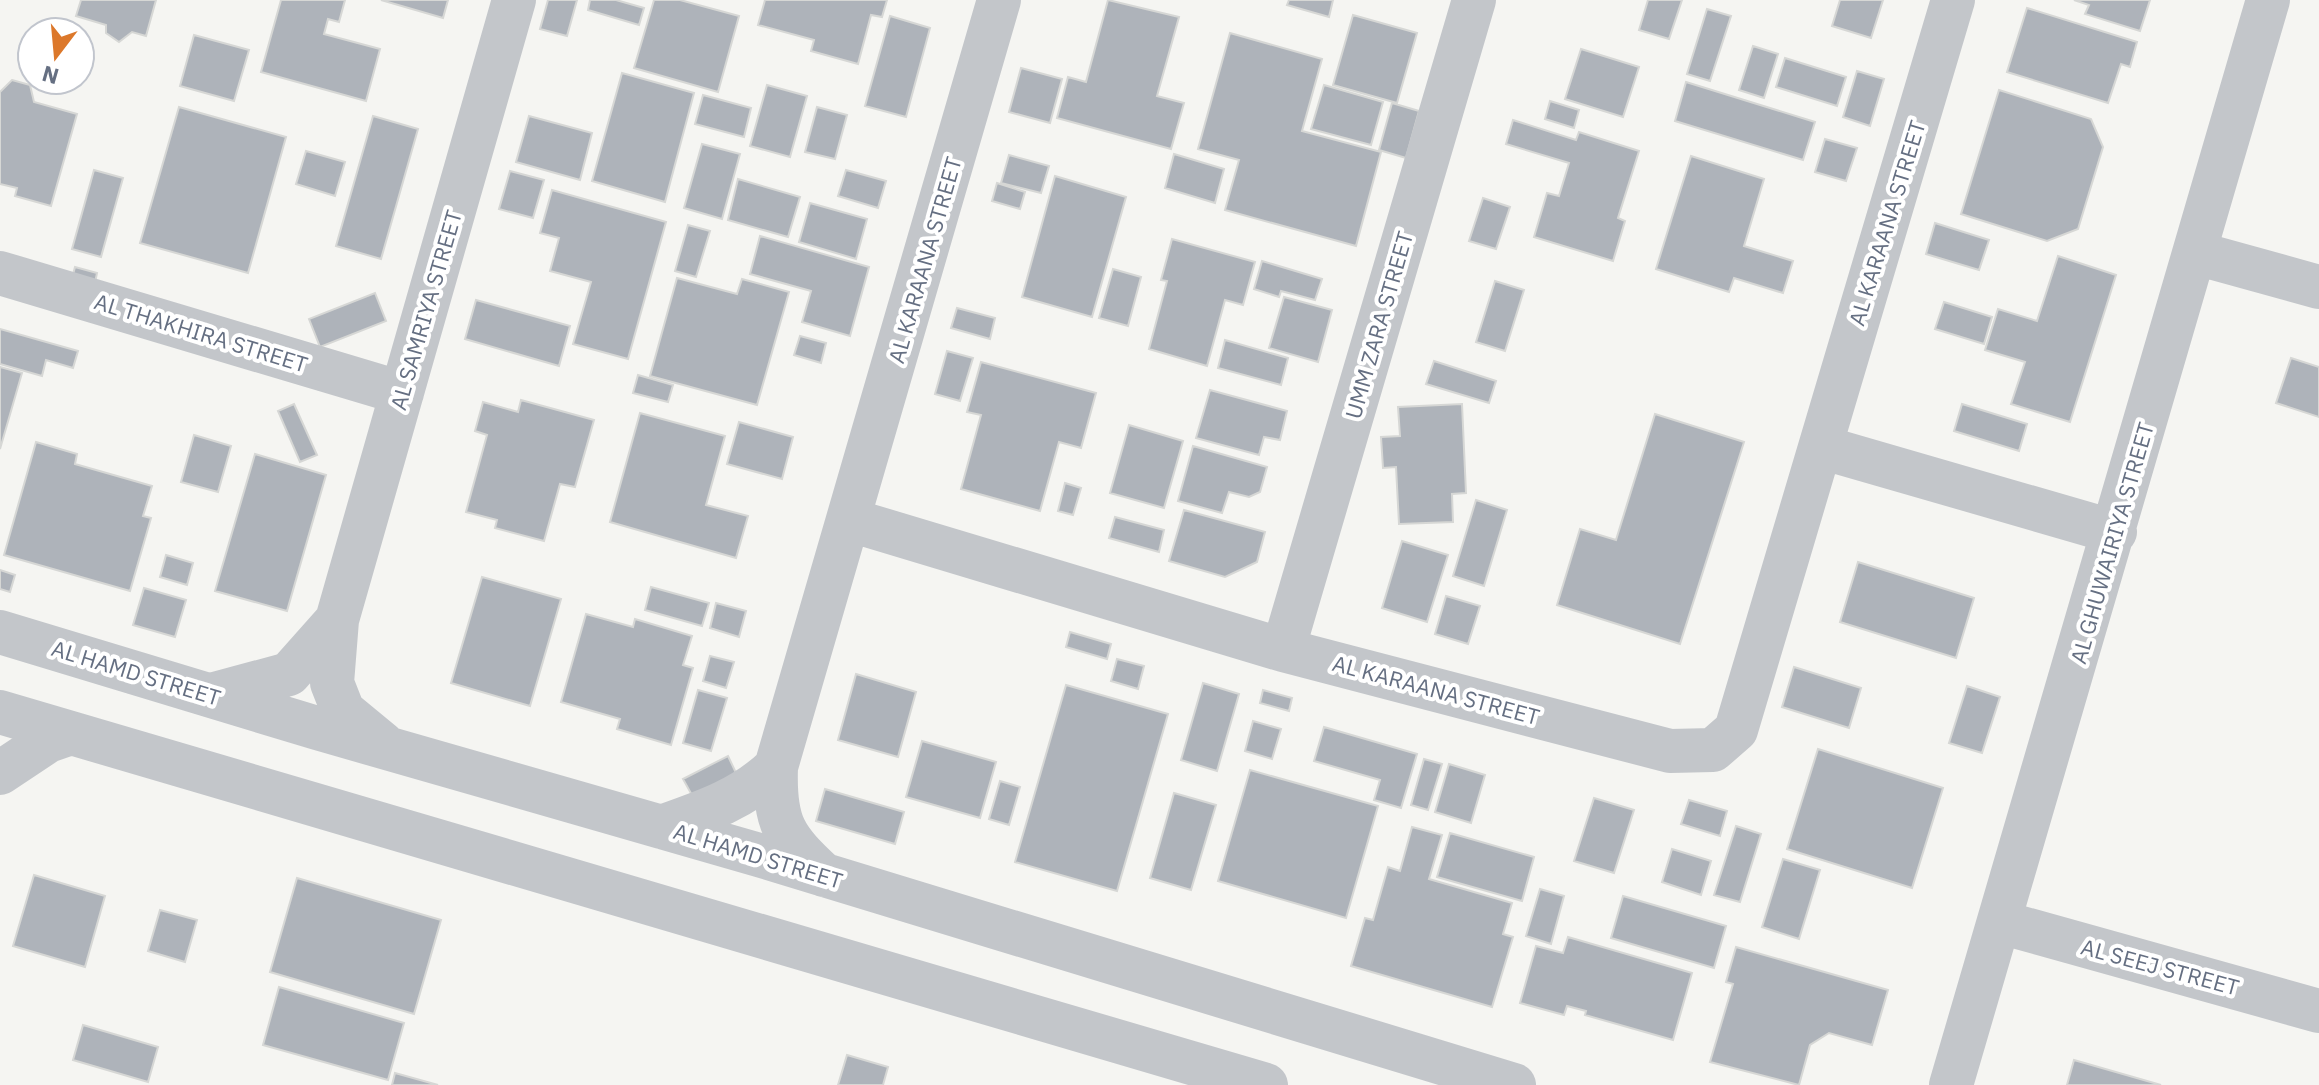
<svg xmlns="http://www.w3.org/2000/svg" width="2319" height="1085" viewBox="0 0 2319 1085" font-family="'IBM Plex Sans',sans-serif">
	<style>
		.building { fill: #aeb3ba; stroke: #d6d7d5; stroke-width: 2 }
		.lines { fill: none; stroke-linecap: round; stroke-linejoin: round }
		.minor { stroke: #c3c6ca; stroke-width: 44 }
		.labels { text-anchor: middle; stroke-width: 8; stroke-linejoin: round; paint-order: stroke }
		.street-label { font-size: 22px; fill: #656f82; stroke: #fff }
	</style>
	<rect width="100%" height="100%" fill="#f5f5f2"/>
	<path class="building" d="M81,0H156L146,36L132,32L119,42L106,33V25L76,16Z
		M281,0H345L339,22L328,19L324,34L380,49L366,101L261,72Z
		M381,0H448L443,18Z
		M548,0H577L567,36L540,29Z
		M590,0H616L644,8L639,25L588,10Z
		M654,0H680L739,16L718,92L634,68Z
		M765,0H887L882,17L871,15L858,64L811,51L814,40L758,25Z
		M1108,0L1179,17L1157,96L1184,103L1171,149L1057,118L1068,77L1086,82Z
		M1289,0H1333L1329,17L1287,5Z
		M1648,0H1682L1669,39L1639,30Z
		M1840,0H1883L1871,38L1832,26Z
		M2074,0H2150L2140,31L2085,14L2089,5Z
		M2027,8L2137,42L2130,67L2121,64L2108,103L2007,72Z
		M1707,9L1731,16L1710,81L1687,74Z
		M1353,15L1417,33L1397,103L1333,85Z
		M890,16L930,28L906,117L865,106Z
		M1230,33L1322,59L1302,131L1381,152L1356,246L1225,210L1239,160L1198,149Z
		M194,35L249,50L234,101L180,86Z
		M1753,46L1778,54L1764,98L1739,90Z
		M1581,49L1639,67L1623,117L1565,99Z
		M1785,58L1846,77L1837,106L1776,87Z
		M1021,68L1062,79L1050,123L1009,112Z
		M1857,71L1884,79L1870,126L1843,117Z
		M622,73L694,93L665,202L592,181Z
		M12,80L30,85L34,102L77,114L51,206L15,196L17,188L0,184V92Z
		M1686,82L1815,122L1803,160L1675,121Z
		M767,85L807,96L790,157L750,146Z
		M1324,85L1383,102L1371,145L1311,129Z
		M1999,90L2091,119L2103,147L2078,229L2047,241L1961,214Z
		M703,95L751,108L744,137L695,124Z
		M1550,101L1579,110L1574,128L1545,119Z
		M1392,103L1419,111L1406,158L1379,150Z
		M179,107L286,137L248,273L140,243Z
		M817,107L847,115L835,159L805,152Z
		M373,116L418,129L381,259L336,246Z
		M529,116L592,133L580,180L516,162Z
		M1513,120L1576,140L1579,132L1639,151L1618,218L1625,221L1613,261L1534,237L1547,193L1559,196L1569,163L1506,144Z
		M1825,139L1857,148L1846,181L1815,172Z
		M702,144L740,154L722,219L684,208Z
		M306,151L345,162L335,196L296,184Z
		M1174,154L1224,169L1215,203L1165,188Z
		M1009,155L1049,166L1041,193L1001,183Z
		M1691,156L1764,179L1744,246L1793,261L1783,293L1734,278L1729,292L1656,269Z
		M94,170L123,178L101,257L72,249Z
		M846,170L886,181L878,208L838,196Z
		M510,171L544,180L533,218L499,209Z
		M1055,176L1126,197L1092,317L1022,297Z
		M738,179L800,197L788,237L728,220Z
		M997,183L1025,192L1020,209L992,201Z
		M552,190L666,222L628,359L573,344L591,282L550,271L559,238L540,233Z
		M1483,198L1510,207L1496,249L1469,241Z
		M810,203L867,219L856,259L799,242Z
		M1935,223L1989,240L1979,270L1926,254Z
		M688,225L710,231L696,277L675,271Z
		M760,236L869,267L850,336L802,322L811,291L750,274Z
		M1172,239L1255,262L1243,305L1225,300L1207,366L1149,349L1167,281L1161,280Z
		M2058,256L2116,275L2070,422L2011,404L2025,362L1985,350L1998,309L2037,321Z
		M1262,261L1322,279L1315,300L1281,291L1279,297L1254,289Z
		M75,267L97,273L94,288L71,282Z
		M1113,269L1141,277L1128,326L1099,318Z
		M677,278L737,294L742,279L789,292L757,405L650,376Z
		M1495,281L1524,290L1505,351L1476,342Z
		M375,293L386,321L320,347L309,319Z
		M1284,297L1332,310L1318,362L1269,348Z
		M476,300L570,326L559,366L465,339Z
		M1944,302L1992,317L1984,344L1935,329Z
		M957,308L995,318L990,339L951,328Z
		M0,329L78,351L73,368L46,360L42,376L0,364Z
		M800,336L826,343L821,363L794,355Z
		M1225,340L1288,358L1281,385L1218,368Z
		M947,351L973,358L960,401L935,394Z
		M2291,358L2319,367V417L2276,403Z
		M1434,361L1496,381L1489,403L1426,384Z
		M981,362L1096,393L1081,448L1059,442L1040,511L961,489L981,415L967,412Z
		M0,367L22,373L0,449Z
		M638,375L673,385L668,402L633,393Z
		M1210,390L1287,411L1280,440L1264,437L1259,455L1196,438Z
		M521,400L594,420L575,487L560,484L544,541L495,528L497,520L466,512L487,435L475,431L483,402L518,412Z
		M294,404L317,455L300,462L278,411Z
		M1462,404L1466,493L1452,494L1453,522L1399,524L1396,467L1383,468L1381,437L1400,436L1398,407Z
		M1962,404L2027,424L2019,451L1954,431Z
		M640,413L725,436L706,505L748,516L736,558L610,522Z
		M1655,414L1744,442L1680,644L1557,605L1580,529L1616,540Z
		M739,422L793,437L782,479L727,464Z
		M1129,425L1183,441L1164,508L1110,493Z
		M194,435L231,446L218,492L181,482Z
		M36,442L77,454L75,464L152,486L143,516L151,518L130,591L4,555Z
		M1193,446L1267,467L1260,492L1249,497L1229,492L1222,513L1178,501Z
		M255,454L326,475L287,611L215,591Z
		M1065,483L1081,488L1073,515L1058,511Z
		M1476,500L1507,510L1484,586L1453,576Z
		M1184,510L1265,532L1257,562L1225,577L1169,561Z
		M1115,517L1164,530L1159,552L1109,538Z
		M1402,541L1448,555L1427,622L1382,608Z
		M166,555L193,563L187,585L160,577Z
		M1858,562L1974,598L1956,658L1840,622Z
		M0,570L15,575L10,592L0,589Z
		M482,577L561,599L530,706L451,683Z
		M651,587L709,603L702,626L645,610Z
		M144,588L186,600L175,637L133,625Z
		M1446,596L1480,606L1468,644L1435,634Z
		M716,603L746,611L739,637L710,628Z
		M586,614L633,627L635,619L692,636L683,665L693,668L671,745L617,729L620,719L561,702Z
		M1070,632L1111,644L1107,659L1066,647Z
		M710,656L734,662L726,688L703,681Z
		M1117,659L1144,666L1138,689L1111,681Z
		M1794,667L1861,688L1849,728L1782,707Z
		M856,674L916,692L898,757L838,740Z
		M1203,683L1239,694L1217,771L1181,760Z
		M1066,685L1168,714L1117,891L1015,862Z
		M1967,686L2000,697L1982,753L1949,743Z
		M698,690L727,698L711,751L683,743Z
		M1263,690L1292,698L1289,711L1260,703Z
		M1253,721L1281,729L1272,759L1245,751Z
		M1324,727L1417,754L1401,808L1374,800L1380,780L1314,761Z
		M922,741L996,762L980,818L906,797Z
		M1818,749L1943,788L1912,888L1787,849Z
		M728,756L737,775L693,797L683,779Z
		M1424,759L1442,764L1428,810L1411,805Z
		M1449,764L1485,775L1471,823L1435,812Z
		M1250,770L1378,806L1346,918L1218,881Z
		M1000,781L1020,787L1009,825L989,819Z
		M825,789L904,812L895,844L816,821Z
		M1174,793L1216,805L1191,890L1150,878Z
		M1594,798L1634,810L1614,873L1574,861Z
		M1689,800L1727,811L1720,836L1681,824Z
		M1736,826L1761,834L1740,902L1714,895Z
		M1412,827L1442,835L1429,879L1512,903L1503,934L1513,937L1492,1007L1351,966L1365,918L1373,920L1388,867L1400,871Z
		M1450,833L1534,857L1522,901L1437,877Z
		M1672,849L1711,861L1701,895L1662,882Z
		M1783,859L1820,870L1799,939L1762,927Z
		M34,875L105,896L85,967L13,946Z
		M297,878L441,920L414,1014L270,972Z
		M1540,889L1564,896L1551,944L1526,936Z
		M1623,896L1726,926L1714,968L1611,938Z
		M160,910L197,920L185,962L148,951Z
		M1568,937L1692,973L1673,1040L1585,1015L1586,1011L1567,1006L1564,1015L1520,1003L1536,946L1563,953Z
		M1736,947L1888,990L1872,1045L1829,1033L1810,1045L1799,1085L1710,1062L1733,984L1726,982Z
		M279,987L404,1023L388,1080L263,1045Z
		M83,1025L158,1047L148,1082L73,1060Z
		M847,1055L888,1067L883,1085H838Z
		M2074,1060L2161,1085H2067Z
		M395,1073L438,1085H392Z"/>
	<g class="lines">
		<path class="minor" d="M2196,253L2319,287
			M0,273L402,393
			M1821,447L2115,532
			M850,520L1283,650L1670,751L1713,750L1736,730L1953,0
			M0,632L317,728L759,855L1514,1085
			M1283,650L1474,0
			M211,695L289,674L337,620
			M0,712L1266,1085
			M383,744L343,711L332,683L337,620L514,0
			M0,773L48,741L71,733
			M661,827C704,812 743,799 776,767
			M824,875C784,838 774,824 776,767L999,0
			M2000,922L2319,1011
			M1951,1085L2268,0"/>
	</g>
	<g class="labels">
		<g class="street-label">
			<text transform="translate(1887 223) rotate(-73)" y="8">AL KARAANA STREET</text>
			<text transform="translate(925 260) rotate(-74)" y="8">AL KARAANA STREET</text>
			<text transform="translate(426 310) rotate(-74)" y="8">AL SAMRIYA STREET</text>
			<text transform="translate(1379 325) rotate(-74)" y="8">UMM ZARA STREET</text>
			<text transform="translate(201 333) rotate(17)" y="8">AL THAKHIRA STREET</text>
			<text transform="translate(2112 543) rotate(-74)" y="8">AL GHUWAIRIYA STREET</text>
			<text transform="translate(136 673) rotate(17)" y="8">AL HAMD STREET</text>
			<text transform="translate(1436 690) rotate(15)" y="8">AL KARAANA STREET</text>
			<text transform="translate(758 856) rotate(17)" y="8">AL HAMD STREET</text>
			<text transform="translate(2160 967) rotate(15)" y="8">AL SEEJ STREET</text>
		</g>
	</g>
	<g transform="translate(56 56) rotate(196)"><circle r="38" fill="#ffffff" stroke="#c1c5cd" stroke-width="2"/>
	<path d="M0-6L14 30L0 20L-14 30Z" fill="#dc782b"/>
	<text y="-12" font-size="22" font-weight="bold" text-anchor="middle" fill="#656f82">N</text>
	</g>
</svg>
